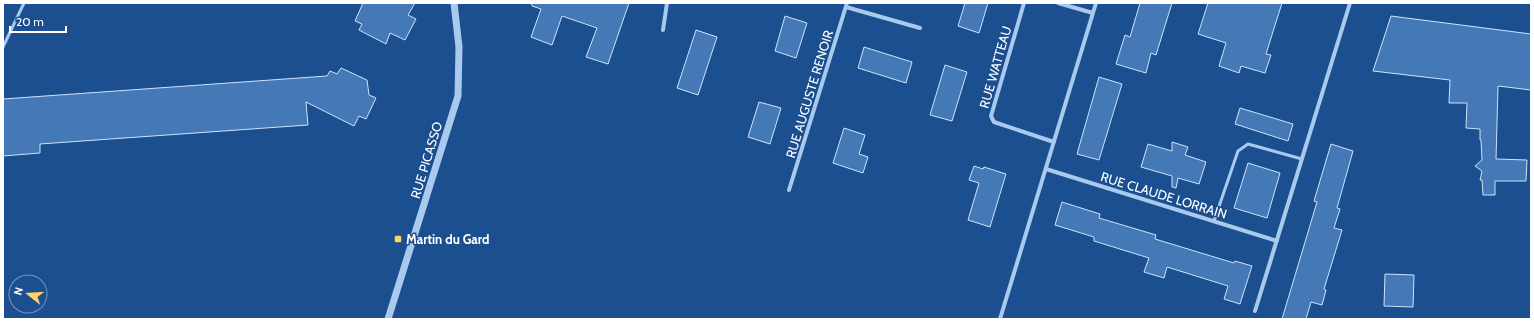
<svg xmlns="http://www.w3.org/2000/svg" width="1534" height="322" viewBox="0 0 1534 322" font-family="Cabin,sans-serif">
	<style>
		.building { fill: #4478b7; stroke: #cfe3fa }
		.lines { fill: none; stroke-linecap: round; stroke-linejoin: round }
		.service { stroke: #a9c9ee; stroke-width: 3 }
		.minor { stroke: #a9c9ee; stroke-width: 4 }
		.tertiary { stroke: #a9c9ee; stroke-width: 7 }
		.poi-dot { fill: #ffd166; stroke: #1b4f8f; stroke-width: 1.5 }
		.labels { text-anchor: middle; stroke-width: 3; stroke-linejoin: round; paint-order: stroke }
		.street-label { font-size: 13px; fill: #fff; stroke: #1b4f8f }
		.poi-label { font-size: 13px; font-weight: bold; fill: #fff; stroke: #1b4f8f; text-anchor: start }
	</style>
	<rect width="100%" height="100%" fill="#1b4f8f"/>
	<path class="building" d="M363,3H415L408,15L416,19L405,40L390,33L386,44L359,30L362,24L355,21Z
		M532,3H629L608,64L586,57L597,28L562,16L552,45L531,37L541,9L532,6Z
		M965,3H988L979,33L958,26Z
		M1140,3H1172L1156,55L1151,53L1146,73L1116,64L1125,35L1130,37Z
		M1208,3H1282L1266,54L1271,55L1265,73L1241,66L1239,73L1219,66L1226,43L1198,34Z
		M785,16L807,23L796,58L775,51Z
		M1391,16L1531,34V90L1498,86L1496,159L1527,160L1526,181H1495V195H1483L1482,180H1480L1482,171L1475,166L1482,160L1481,140H1480V129L1466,128L1467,103H1449L1450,80L1373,71Z
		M696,30L717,37L698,95L677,88Z
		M864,47L912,62L906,83L858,68Z
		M945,65L967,72L952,121L930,115Z
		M341,68L367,80L369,95L376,98L366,119L359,116L354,126L306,102L308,125L40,144V153L3,156V99L327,76L330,71L337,74Z
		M1099,77L1122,84L1099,160L1077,154Z
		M759,102L781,108L770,144L748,137Z
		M1240,108L1293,124L1288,141L1235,124Z
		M844,128L865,135L859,154L868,157L863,173L833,163Z
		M1172,142L1188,147L1185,155L1206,162L1199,184L1178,178L1176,188L1172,187V176L1141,167L1148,144L1172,151Z
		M1331,144L1353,151L1337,208L1340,209L1334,228L1342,230L1324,289L1326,290L1322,305L1311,302L1306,319H1282L1317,202L1314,201Z
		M1248,163L1280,173L1267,218L1234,208Z
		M974,166L983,169L984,167L1006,174L990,227L968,220L979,183L969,180Z
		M1062,202L1100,214L1099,218L1156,235L1155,239L1234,263L1235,261L1252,266L1240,304L1224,299L1228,286L1167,267L1164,278L1144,272L1149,258L1094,241V237L1055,225Z
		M1385,274L1414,275L1413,307L1384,306Z"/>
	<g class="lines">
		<path class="service" d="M3,47L24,3
			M1214,221L1238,151L1248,144L1302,159"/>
		<path class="minor" d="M1024,3L991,116L994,122L1054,142
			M1058,3L1093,13
			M846,7L920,28
			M663,30L667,3
			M1046,169L1277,241
			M789,190L847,3
			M1255,311L1350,3
			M1000,319L1096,3"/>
		<path class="tertiary" d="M388,319L458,96L459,47L454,3"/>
	</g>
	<rect class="poi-dot" x="394" y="235" width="8" height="8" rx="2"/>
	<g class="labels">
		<g class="street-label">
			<text transform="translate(995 67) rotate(-74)" y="5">RUE WATTEAU</text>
			<text transform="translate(809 94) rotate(-73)" y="5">RUE AUGUSTE RENOIR</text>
			<text transform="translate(426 160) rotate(-73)" y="5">RUE PICASSO</text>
			<text transform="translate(1164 195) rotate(17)" y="5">RUE CLAUDE LORRAIN</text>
		</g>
		<g class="poi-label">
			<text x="406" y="244">Martin du Gard</text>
		</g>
	</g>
	<rect width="1534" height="322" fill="none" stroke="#ffffff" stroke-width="8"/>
	<g transform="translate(28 294) rotate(287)"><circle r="19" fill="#1b4f8f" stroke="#7695bc"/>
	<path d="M0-3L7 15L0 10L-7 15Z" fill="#ffd166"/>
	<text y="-6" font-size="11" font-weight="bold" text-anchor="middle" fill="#ffffff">N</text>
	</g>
	<path d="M10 26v6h56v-6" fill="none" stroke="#ffffff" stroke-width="2"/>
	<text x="16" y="26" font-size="12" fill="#ffffff" stroke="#1b4f8f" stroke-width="3" paint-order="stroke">20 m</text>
</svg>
